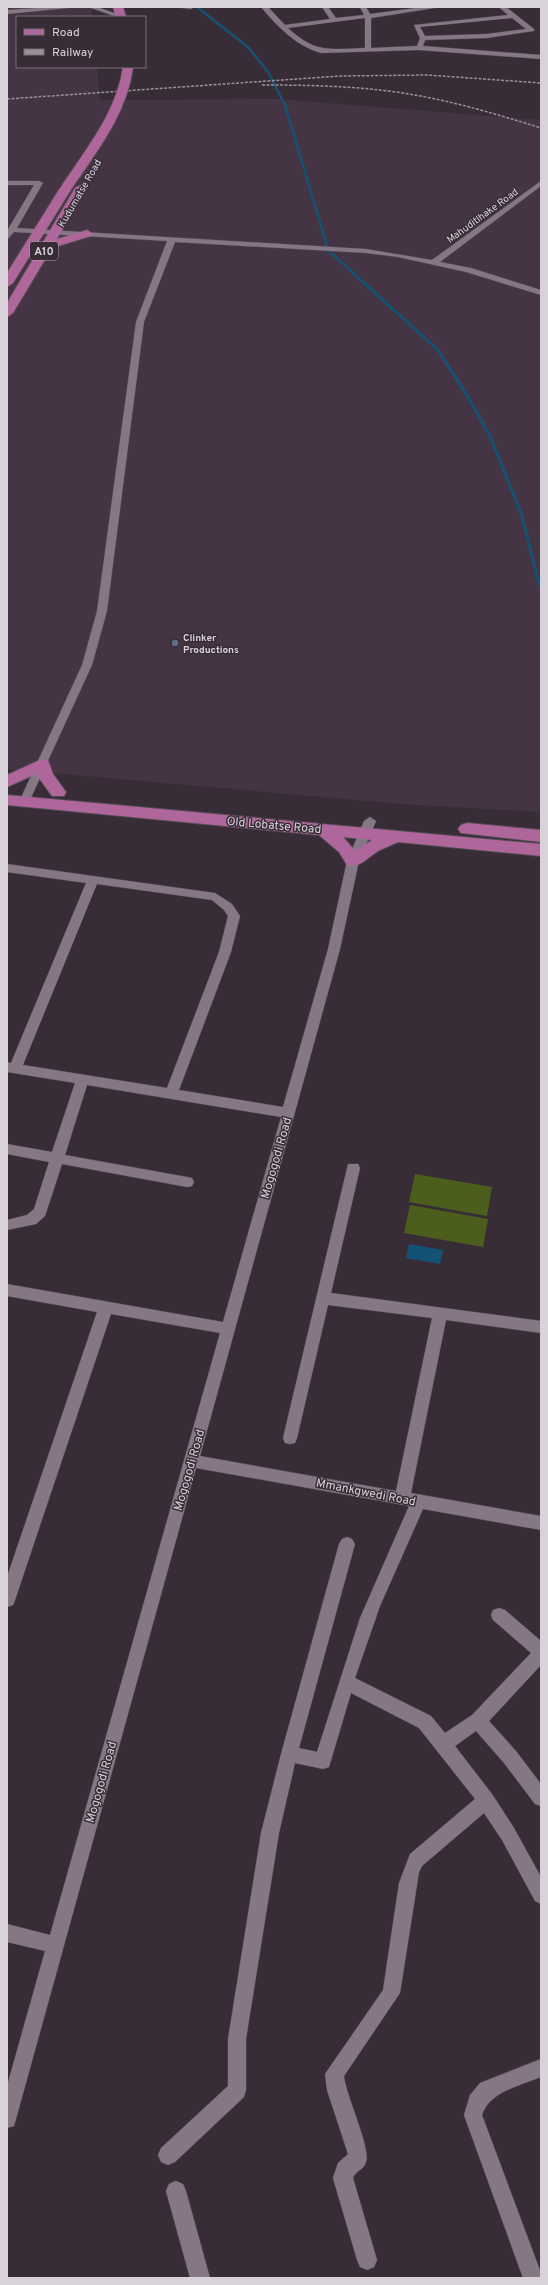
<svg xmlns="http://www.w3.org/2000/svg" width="548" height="2285" viewBox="0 0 548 2285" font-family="Overpass,sans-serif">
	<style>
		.built { fill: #453544 }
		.green { fill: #4c5e1c }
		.water { fill: #145275 }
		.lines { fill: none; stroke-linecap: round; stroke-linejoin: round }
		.stream-far1 { stroke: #145275; stroke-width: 2.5 }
		.stream { stroke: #145275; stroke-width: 3 }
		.street-casing { stroke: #534a53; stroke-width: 1 }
		.primary-casing { stroke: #534a53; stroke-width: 2 }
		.street { fill: #857784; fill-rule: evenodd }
		.primary { fill: #af679b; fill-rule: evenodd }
		.rail { stroke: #999098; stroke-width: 1.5; stroke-dasharray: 3 1.5; stroke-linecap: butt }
		.primary-bridge-casing { stroke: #534a53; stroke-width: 12; stroke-linecap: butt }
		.primary-bridge { stroke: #af679b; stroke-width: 10 }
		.service-dot { fill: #5c6f8a; stroke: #382d37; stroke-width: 1.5 }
		.labels { text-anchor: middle; stroke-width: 3; stroke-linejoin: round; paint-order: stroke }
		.far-street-label { font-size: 10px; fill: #d9d2d9; stroke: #382d37 }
		.far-poi-label { font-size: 10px; font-weight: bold; fill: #d9d2d9; stroke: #382d37; text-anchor: start }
		.shield { fill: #382d37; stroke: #a9a0a8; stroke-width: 1 }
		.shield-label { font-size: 11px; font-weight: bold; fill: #d9d2d9 }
		.street-label { font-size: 12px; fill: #d9d2d9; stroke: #382d37 }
	</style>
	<rect width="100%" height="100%" fill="#382d37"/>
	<path class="built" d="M7,7H92V17H17V67H97L100,100L274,99L541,120V812L402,804L7,769Z"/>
	<path class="green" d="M415,1174L492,1187L487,1216L409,1202Z
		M410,1205L488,1219L483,1247L404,1233Z"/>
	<path class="water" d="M409,1244L443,1250L440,1264L406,1258Z"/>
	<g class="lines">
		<path class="stream-far1" d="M197,7L249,48L268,72L285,105L327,246
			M329,251L353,273"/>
		<path class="stream" d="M352,272L438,350L468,397L489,434L521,513L541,591"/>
		<g class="street-casing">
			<path id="street" d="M50,7H79L7,14V10Z
				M88,7H97L123,16L117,17Z
				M176,7H194L191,9Z
				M261,7H268L285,25L330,19L322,7H328L336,18L364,15L360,7H366L370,14L423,7H441L371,18V48L417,46L420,38L414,25L508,15L499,7H506L534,29V31L487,38L425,40L423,46L541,55V59L419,50L321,53C296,46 277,26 261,7ZM365,18V48C330,49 316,54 288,28ZM512,18L526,29L487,34L425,36L420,27Z
				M7,181H39L43,183L17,228L366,249L432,260L541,181V186L440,262L471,268L541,290V295L466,272L398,257L366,253L175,242L144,322L107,611L92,665L29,802L24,806L19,802L82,665L97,611L136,322L167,241L14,232L7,240V231L34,185H7Z
				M370,817L376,821L359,861L340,949L200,1456L396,1491L432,1318L328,1305L297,1438L295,1443L290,1444L285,1443L283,1438L348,1164H358L360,1168L331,1293L541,1321V1333L446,1320L411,1493L541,1516V1530L423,1509L380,1606L355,1678L431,1716L445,1733L472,1715L531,1653L493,1620L491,1615L493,1610L499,1608L505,1610L541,1641V1665L489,1721L516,1751L541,1784V1806L535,1804L504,1763L476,1731L455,1746L492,1794L514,1828L541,1877V1904L535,1901L502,1840L484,1813L422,1866L419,1872L400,1993L344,2076C346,2096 371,2148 366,2162C364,2170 355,2171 353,2178L377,2260L374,2267L367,2270L360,2267L357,2260L333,2178L338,2163L348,2154L327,2090L325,2074L383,1990L399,1883L410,1854L475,1799L419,1728L351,1693L329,1767L323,1769L295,1763L279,1833L246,2039V2090L244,2097L175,2162L168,2165L161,2162L158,2155L161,2148L228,2086V2039L261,1833L281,1754L339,1544L342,1539L347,1537L352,1539L355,1544L299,1748L317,1752L360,1618L409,1506L196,1468L16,2119L14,2126L7,2128V2086L45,1951L7,1942V1924L50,1935L220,1333L111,1314L15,1600L13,1605L7,1607V1577L97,1312L7,1296V1284L223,1322L281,1117L87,1085L65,1155L187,1177L192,1178L194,1182L192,1186L187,1187L62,1164L45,1216L36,1224L7,1230V1220L27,1215L34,1209L49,1162L7,1154V1144L52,1152L75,1083L7,1072V1062L11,1063L86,883L7,872V864L215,893L232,904L240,916L231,952L179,1090L283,1107L328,949L347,861L364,821ZM97,884L212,900L224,910L228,916L219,952L167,1088L23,1065Z
				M541,2059V2077C520,2086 490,2091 482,2115L541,2273V2278H523L464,2115L470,2095L480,2083Z
				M176,2181L183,2184L186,2191L210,2278H190L166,2191L169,2184Z"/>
		</g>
		<g class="primary-casing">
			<path id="primary" d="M113,7H123L126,17H116Z
				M66,185L72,188L13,283L7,287V273L60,188Z
				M81,185L87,188L57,239L87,230L93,234L91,236L52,248L13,313L7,317V303L75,188Z
				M42,759L48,760L53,774L66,792L64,796H52L36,774L7,787V775Z
				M7,795L541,844V856L398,842C392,845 386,847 380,850C368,856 361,869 347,865L339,852L319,835L7,805ZM343,837L372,840L355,851Z
				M467,823L541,830V842L461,833L458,829L461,825Z"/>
		</g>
		<use href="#street" class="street"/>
		<use href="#primary" class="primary"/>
		<path class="rail" d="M262,85C307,85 352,86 396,92C446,99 493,113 541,128
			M7,99L340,76L427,75L541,83"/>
		<g class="primary-bridge-casing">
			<path id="primary-bridge" d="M66,188C91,151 122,113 128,67"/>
		</g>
		<use href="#primary-bridge" class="primary-bridge"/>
	</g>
	<circle class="service-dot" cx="175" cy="643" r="4"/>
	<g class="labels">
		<g class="far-street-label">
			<text transform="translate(79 193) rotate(-60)" y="4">Kudumatse Road</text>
			<text transform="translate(482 215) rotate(-36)" y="4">Mahuditlhake Road</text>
		</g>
		<g class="far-poi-label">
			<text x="183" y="641">Clinker<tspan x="183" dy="12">Productions</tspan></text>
		</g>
		<rect class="shield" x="30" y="242" width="28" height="18" rx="3"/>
		<g class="shield-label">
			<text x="44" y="255">A10</text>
		</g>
		<g class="street-label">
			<text transform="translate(274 825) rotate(5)" y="4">Old Lobatse Road</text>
			<text transform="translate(276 1158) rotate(-74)" y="4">Mogogodi Road</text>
			<text transform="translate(189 1470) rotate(-74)" y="4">Mogogodi Road</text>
			<text transform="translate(366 1492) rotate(11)" y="4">Mmankgwedi Road</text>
			<text transform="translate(101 1782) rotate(-74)" y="4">Mogogodi Road</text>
		</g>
	</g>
	<rect width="548" height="2285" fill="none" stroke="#d9d2d9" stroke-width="16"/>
	<rect x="16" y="16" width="130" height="52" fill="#382d37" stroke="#786f78"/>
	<rect x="24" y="29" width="20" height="6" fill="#af679b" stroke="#786f78"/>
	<text x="52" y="36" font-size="12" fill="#d9d2d9">Road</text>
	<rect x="24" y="49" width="20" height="6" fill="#999098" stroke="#786f78"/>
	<text x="52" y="56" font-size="12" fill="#d9d2d9">Railway</text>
</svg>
